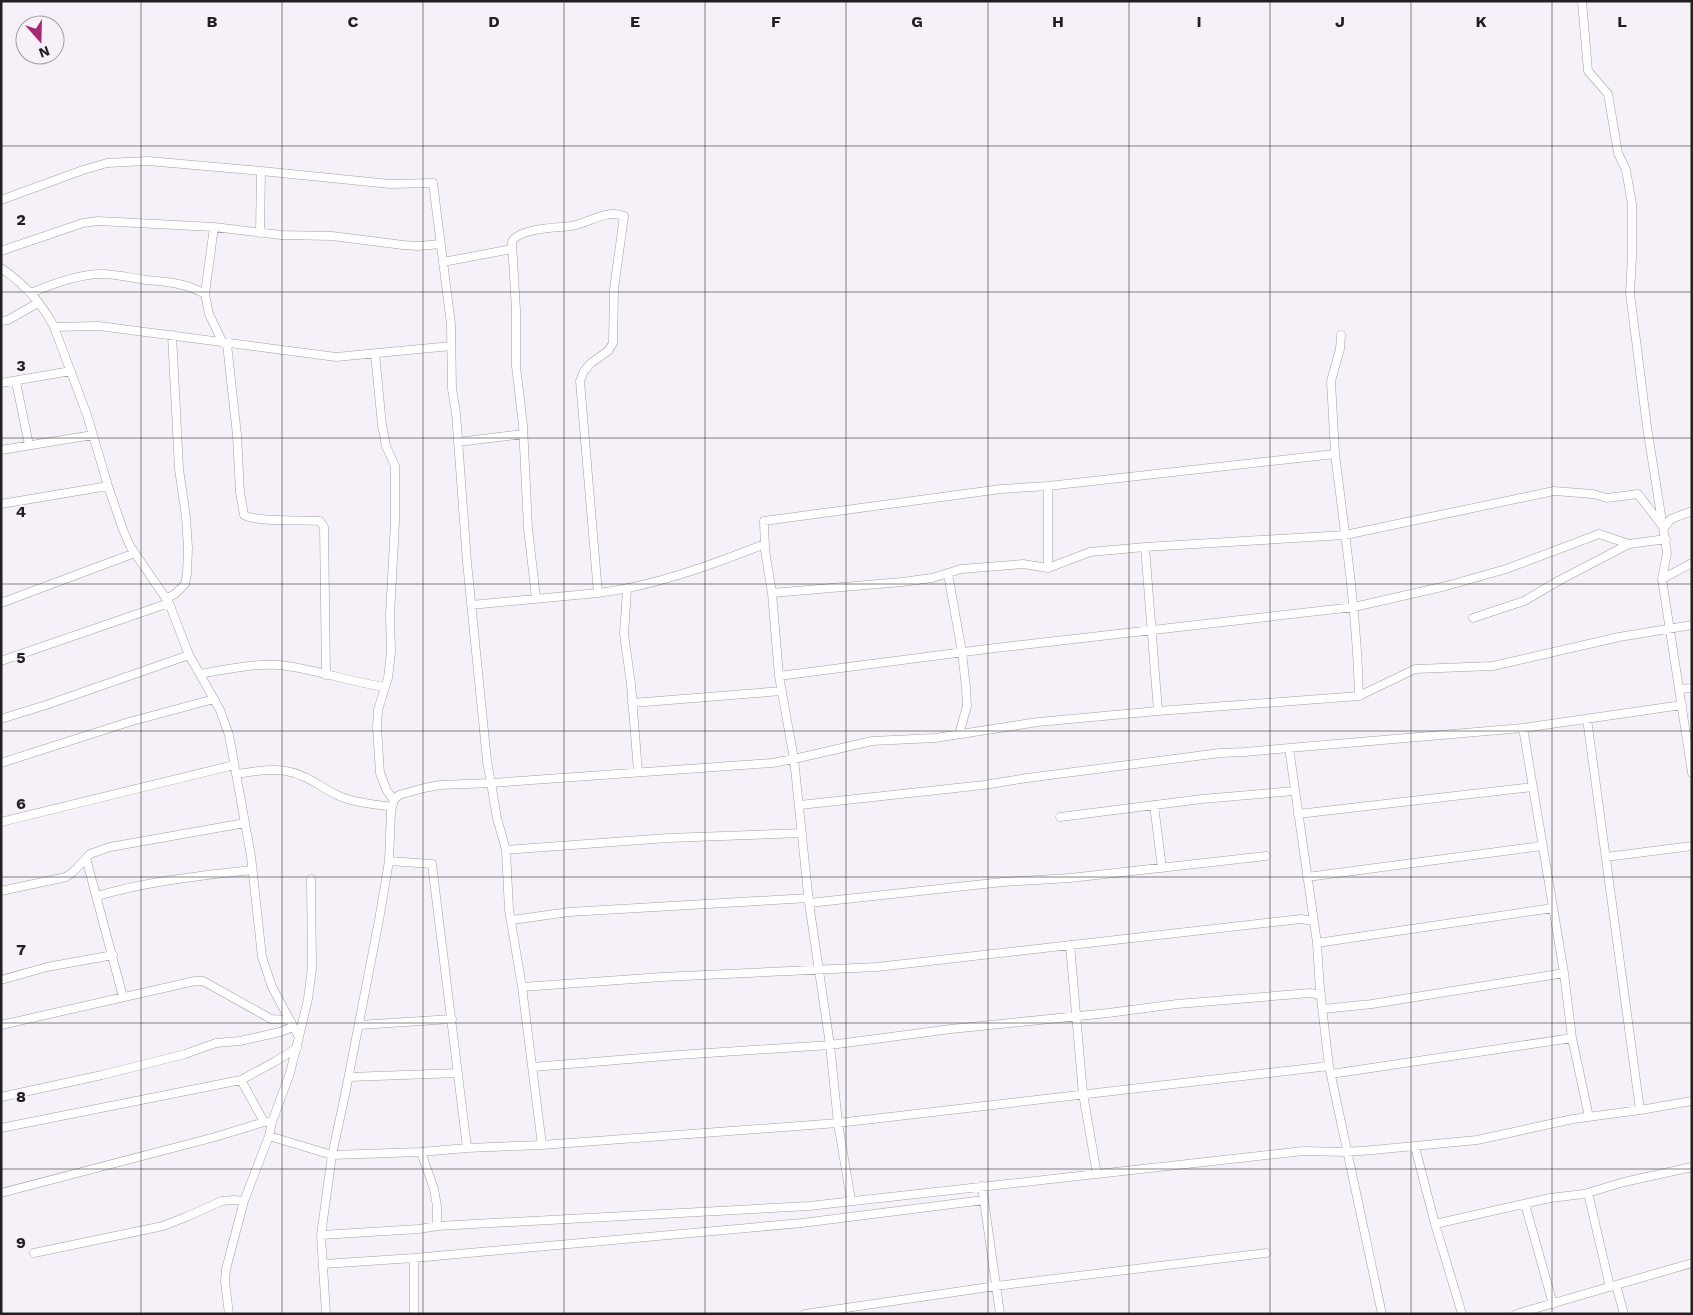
<svg xmlns="http://www.w3.org/2000/svg" width="1693" height="1315" viewBox="0 0 1693 1315" font-family="'Work Sans',sans-serif">
	<style>
		.lines { fill: none; stroke-linecap: round; stroke-linejoin: round }
		.minor-casing { stroke: #a39fa6; stroke-width: 9 }
		.minor { stroke: #fff; stroke-width: 8 }
		.grid { fill: none; stroke: #201f22; stroke-width: 1; stroke-opacity: 0.55 }
		.grid-label { font-size: 16px; text-anchor: middle; font-weight: bold; fill: #201f22; stroke: #f6f1f9; stroke-width: 4.5; stroke-linejoin: round; paint-order: stroke }
	</style>
	<rect width="100%" height="100%" fill="#f6f1f9"/>
	<g class="lines">
		<g class="minor-casing">
			<path id="minor" d="M1582,1L1588,71L1608,94L1618,153L1626,170L1632,204V257L1630,293L1647,427L1667,553L1662,579L1692,773
				M261,171L390,184L433,183L451,324L452,389L456,413L467,562L487,761L491,783L772,763L794,759L872,741L935,738L1038,722L1158,711
				M1,200L83,170L107,163L148,161L261,171L260,233
				M214,227L205,294L209,314L223,343
				M1,251L83,223L98,221L214,227L281,235L332,236L403,245L418,246L441,244
				M443,262L512,249
				M1,268C23,283 42,303 54,327L87,415L108,486L123,530L130,546L169,603L189,655L220,710L229,735L251,856L262,957L272,987L299,1037L290,1073L272,1122L269,1136L244,1201L226,1269L225,1282L229,1314
				M31,293C52,284 78,274 101,274C116,274 131,278 146,280C168,282 186,283 205,294
				M1,321L8,320L38,303
				M54,327L99,326L336,357L451,346
				M227,344L237,435L240,492L244,515C254,522 304,520 320,521L324,527L326,675
				M375,354L382,425L386,446L395,466V522L390,615L391,652L388,678L378,710L377,727L380,773L387,791L394,800
				M16,382L29,445
				M1,383L71,371
				M458,442L523,434
				M1,450L93,435
				M1335,454L1331,381L1340,349L1341,335
				M1,504L108,486
				M1145,547L1158,711L1359,696L1415,669L1493,666L1619,637L1692,625
				M948,574L962,652L966,688L967,706L959,734
				M1662,579L1692,563
				M627,590L624,634L631,684L638,772
				M598,593C655,586 711,565 765,544
				M772,593L902,582L932,578L961,569L1023,564L1048,568
				M167,598L175,594L185,584L187,574L188,548L186,517L179,469L172,335
				M1,603L135,553
				M471,605L598,593L580,381L584,371L591,363L608,351L613,343L614,289L624,216C605,209 590,223 571,226C557,228 518,228 512,242L516,310V366L523,425L528,528L536,598
				M1473,618L1524,601L1560,580L1629,544L1666,539
				M1,661L169,603
				M200,674C228,669 259,662 287,666C320,671 352,682 385,687
				M779,676L995,648L1354,607L1446,586L1506,569L1599,534L1629,544
				M1679,689L1692,688
				M1359,696C1357,615 1345,534 1335,454L1048,486V568L1090,552L1145,547L1345,535L1554,491L1593,494L1607,498L1638,494L1664,528L1671,519L1692,511
				M632,703L782,691
				M1,719L46,705L189,655
				M1587,719L1640,1110
				M1523,728L1564,973L1572,1038L1589,1117
				M1,763L129,722L214,699
				M236,774C252,772 270,768 286,771C305,774 319,786 335,794C352,803 374,804 392,807
				M800,805L984,785L1027,778L1220,753L1245,752L1289,748
				M1154,805L1162,868
				M1298,814L1533,787
				M1060,817L1202,799L1294,791
				M1,822L234,765
				M506,850L668,838L802,833
				M1606,857L1692,846
				M86,858L123,997
				M389,861L432,864L467,1148
				M1307,877L1542,846
				M1,891L66,877L73,872L90,854L110,847L245,823
				M97,896C148,881 199,876 252,870
				M809,903L1003,882L1070,878L1266,856
				M512,920L569,912L809,898
				M1317,943L1553,908
				M1070,945L1083,1094L1097,1174
				M1,980L47,967L113,955
				M522,987L662,977L877,967L1301,919L1313,921
				M1323,1009L1372,1004L1564,973
				M1,1025L195,981H203L264,1015L271,1019L289,1020
				M359,1025L452,1019
				M299,1037L308,999L312,968L311,879
				M533,1067L678,1055L830,1045L951,1029L1108,1013L1177,1004L1310,993L1321,995
				M1331,1074L1572,1038
				M349,1077L458,1073
				M241,1080L264,1122H267
				M1,1097L102,1075L185,1054L216,1043L240,1041L280,1032L293,1027
				M1,1128L241,1080L276,1061L297,1048
				M269,1136L332,1155L421,1152L467,1148L542,1145L838,1123L1329,1066
				M1415,1147L1435,1224L1462,1314
				M421,1152L434,1189L437,1206V1226
				M982,1186L1000,1314
				M1,1193L215,1137L264,1122
				M1588,1193L1610,1287
				M851,1200L838,1123L830,1045L809,903L794,759L779,676L772,593L765,550L764,521L1001,489L1048,486
				M1525,1204L1553,1304
				M1435,1224L1550,1198L1584,1194L1624,1182L1692,1167
				M321,1235L419,1229L437,1226L809,1206L1304,1151L1346,1152L1373,1150L1477,1140L1573,1119L1640,1110L1692,1101
				M34,1253L163,1226L186,1217L222,1201L234,1200L244,1201
				M324,1264L414,1258L802,1223L984,1200
				M1616,1285L1624,1314
				M326,1314L321,1235L332,1155L345,1095L379,920L389,861L391,811L394,800L399,795L424,788L440,785L491,783L497,818L506,850L509,910L522,987L542,1145
				M414,1314V1258
				M805,1314L996,1286L1266,1253
				M1382,1314L1329,1066L1320,990L1317,943L1289,748L1523,728L1682,705
				M1516,1314L1692,1263"/>
		</g>
		<use href="#minor" class="minor"/>
	</g>
	<path class="grid" d="M141,1V1314M282,1V1314M423,1V1314M564,1V1314M705,1V1314M846,1V1314M988,1V1314M1129,1V1314M1270,1V1314M1411,1V1314M1552,1V1314M1,146H1692M1,292H1692M1,438H1692M1,584H1692M1,731H1692M1,877H1692M1,1023H1692M1,1169H1692"/>
	<g class="grid-label">
		<text x="212" y="27">B</text>
		<text x="353" y="27">C</text>
		<text x="494" y="27">D</text>
		<text x="635" y="27">E</text>
		<text x="776" y="27">F</text>
		<text x="917" y="27">G</text>
		<text x="1058" y="27">H</text>
		<text x="1199" y="27">I</text>
		<text x="1340" y="27">J</text>
		<text x="1481" y="27">K</text>
		<text x="1622" y="27">L</text>
		<text x="21" y="225">2</text>
		<text x="21" y="371">3</text>
		<text x="21" y="517">4</text>
		<text x="21" y="663">5</text>
		<text x="21" y="809">6</text>
		<text x="21" y="955">7</text>
		<text x="21" y="1102">8</text>
		<text x="21" y="1248">9</text>
	</g>
	<rect width="1693" height="1315" fill="none" stroke="#201f22" stroke-width="5"/>
	<g transform="translate(40 40) rotate(160)"><circle r="24" fill="#f6f1f9" stroke="#a09da3"/>
	<path d="M0-4L9 19L0 12L-9 19Z" fill="#a82673"/>
	<text y="-8" font-size="14" font-weight="bold" text-anchor="middle" fill="#201f22">N</text>
	</g>
</svg>
